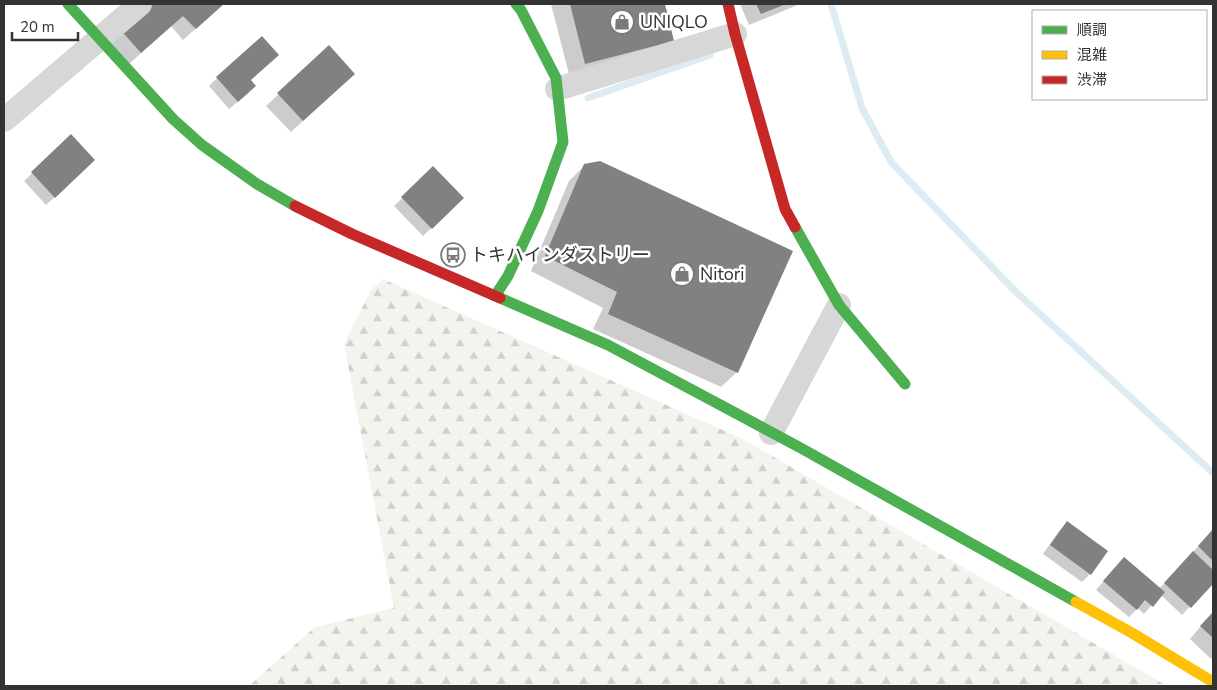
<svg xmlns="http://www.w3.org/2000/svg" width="1217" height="690" viewBox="0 0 1217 690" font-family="'Nunito Sans','Noto Sans JP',sans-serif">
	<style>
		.forest { fill: url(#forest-firs) }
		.shadow { fill: #0003 }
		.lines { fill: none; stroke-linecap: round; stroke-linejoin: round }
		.stream { stroke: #ddebf3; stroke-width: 7 }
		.building { fill: #818181 }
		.street { stroke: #d7d7d7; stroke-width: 24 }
		.fast { stroke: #4caf50; stroke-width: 11 }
		.slow { stroke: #ffc107; stroke-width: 11 }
		.jam { stroke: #c62828; stroke-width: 11 }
		.labels { text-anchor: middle; stroke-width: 5; stroke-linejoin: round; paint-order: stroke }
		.poi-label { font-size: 18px; fill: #333; stroke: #fff; text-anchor: start }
	</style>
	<defs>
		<pattern id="forest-firs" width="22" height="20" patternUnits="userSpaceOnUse" patternTransform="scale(1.25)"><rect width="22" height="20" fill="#f1f5ed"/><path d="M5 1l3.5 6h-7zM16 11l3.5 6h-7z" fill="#cfd2cc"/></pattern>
	</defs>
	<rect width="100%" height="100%" fill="#fff"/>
	<path class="forest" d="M383,279L743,439L1167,686H249L315,627L394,608L344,344L371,290Z"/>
	<path class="shadow" d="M149,4H223L183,40L171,26L129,64L108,41Z
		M551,4H663L673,41L570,78Z
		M740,4H800L749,25Z
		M329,47L342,85L291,132L266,106Z
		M217,78L249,80L247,94L229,109L209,86Z
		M71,136L86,168L46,205L24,181Z
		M585,165L737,372L721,387L593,329L603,308L531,271L569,181Z
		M433,168L462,198L423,236L394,206Z
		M1067,523L1090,574L1082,582L1043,554L1059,531Z
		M1213,530V582L1182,615L1161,595L1144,614L1138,608L1129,617L1096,590L1116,567L1159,589Z
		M1213,612V657L1211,659L1190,639Z"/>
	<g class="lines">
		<path class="stream" d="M831,4L862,108L891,162L1015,291L1213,473
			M588,98L710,55"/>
	</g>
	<path class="building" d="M147,4H224L196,29L183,16L141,53L119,28Z
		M570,4H665L674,41L585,64Z
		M756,4H786L761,14Z
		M262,36L279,55L251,80L256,86L238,102L216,77Z
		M329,45L355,74L303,121L277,93Z
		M71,134L95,160L55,198L31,172Z
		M600,161L793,251L738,373L608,314L617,292L545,256L584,164Z
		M433,166L464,198L432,229L401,197Z
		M1067,521L1108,551L1091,575L1050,545Z
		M1213,529V561L1198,546Z
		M1193,551L1213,570V584L1191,608L1164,583Z
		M1124,557L1165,592L1153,607L1145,600L1137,610L1103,581Z
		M1213,612V638L1200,626Z"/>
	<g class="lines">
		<path class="street" d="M557,89L735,34
			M4,120L140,4
			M771,433L839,305"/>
		<path class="fast" d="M68,4L173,119L202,145L257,184L295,206
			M795,227L839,305L905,384
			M495,296L508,276L538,211L563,142L556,78L521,10L516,4
			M500,298L608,345L799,447L1076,602"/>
		<path class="slow" d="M1076,602L1132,633L1213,682"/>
		<path class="jam" d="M728,4L735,34L785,209L795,227
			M295,206L352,234L500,298"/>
	</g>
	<defs>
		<g id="shop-ring" transform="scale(1.25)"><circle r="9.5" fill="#fff" stroke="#7a7a7a" stroke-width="1.5"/><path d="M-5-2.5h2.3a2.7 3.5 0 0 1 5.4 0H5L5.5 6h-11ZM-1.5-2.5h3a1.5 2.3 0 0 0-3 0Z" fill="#7a7a7a"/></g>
		<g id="bus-ring" transform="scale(1.25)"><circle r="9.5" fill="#fff" stroke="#7a7a7a" stroke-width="1.5"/><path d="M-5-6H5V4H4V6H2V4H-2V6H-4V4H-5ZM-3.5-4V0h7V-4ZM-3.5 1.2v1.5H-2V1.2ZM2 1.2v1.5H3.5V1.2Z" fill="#7a7a7a"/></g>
	</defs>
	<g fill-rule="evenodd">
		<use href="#shop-ring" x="622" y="22"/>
		<use href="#bus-ring" x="453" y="255"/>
		<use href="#shop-ring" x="682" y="274"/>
	</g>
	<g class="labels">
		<g class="poi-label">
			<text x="640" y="28">UNIQLO</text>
			<text x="470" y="261">トキハインダストリー</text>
			<text x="700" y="280">Nitori</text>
		</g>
	</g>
	<rect width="1217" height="690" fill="none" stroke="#333333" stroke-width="10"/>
	<rect x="1032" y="10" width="175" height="90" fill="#ffffff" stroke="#adadad"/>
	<rect x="1042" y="26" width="25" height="8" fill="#4caf50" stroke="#adadad"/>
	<text x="1077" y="35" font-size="15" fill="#333333">順調</text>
	<rect x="1042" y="51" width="25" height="8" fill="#ffc107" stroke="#adadad"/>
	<text x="1077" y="60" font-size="15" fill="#333333">混雑</text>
	<rect x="1042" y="76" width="25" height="8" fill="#c62828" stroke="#adadad"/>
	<text x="1077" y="85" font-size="15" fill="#333333">渋滞</text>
	<path d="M12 32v8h66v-8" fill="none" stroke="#333333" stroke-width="2.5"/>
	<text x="20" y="32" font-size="15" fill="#333333" stroke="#ffffff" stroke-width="4" paint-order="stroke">20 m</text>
</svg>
